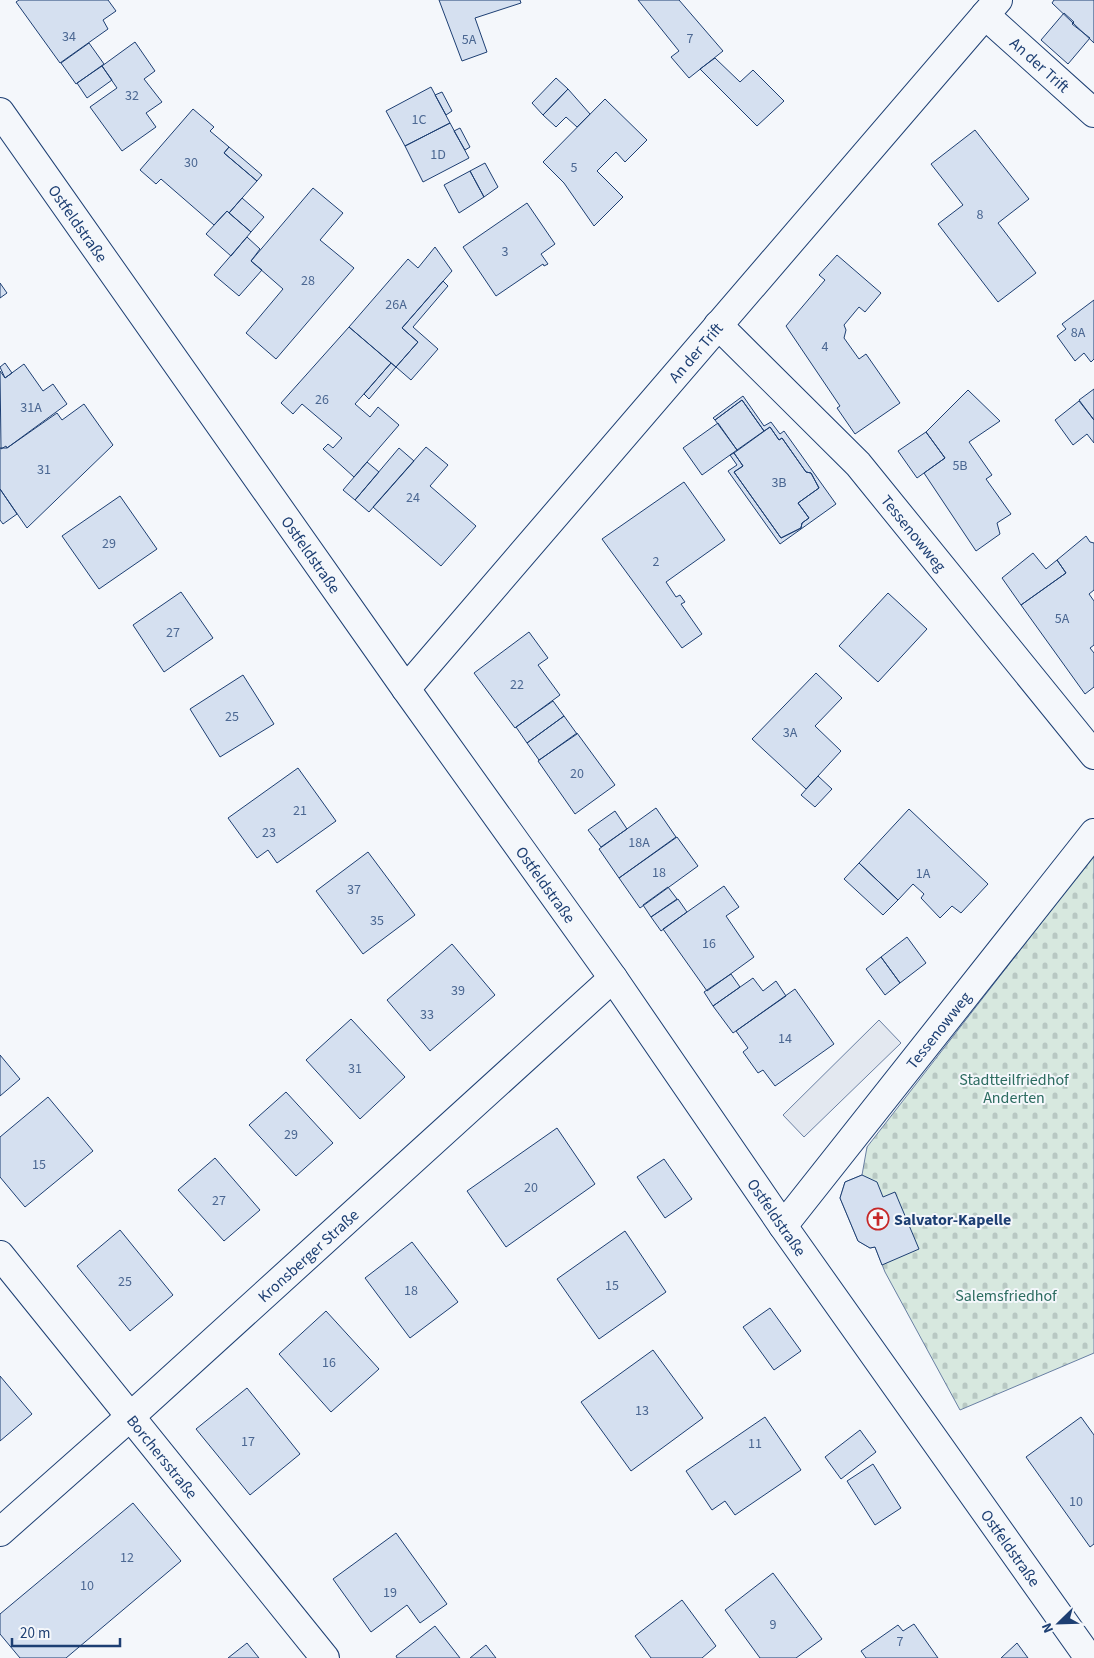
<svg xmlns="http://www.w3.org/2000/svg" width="1094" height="1658" viewBox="0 0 1094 1658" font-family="'Source Sans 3',sans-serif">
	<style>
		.cemetery { fill: url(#cemetery-stones); stroke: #687fa3 }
		.parking { fill: #e3e8f0; stroke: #687fa3 }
		.building { fill: #d5e0f0; stroke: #1d3f73 }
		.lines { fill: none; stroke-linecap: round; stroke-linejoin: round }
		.minor-casing { stroke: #1d3f73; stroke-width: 30 }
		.minor { stroke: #f4f7fb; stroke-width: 28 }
		.labels { text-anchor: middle; stroke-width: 4; stroke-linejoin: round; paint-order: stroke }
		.number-label { font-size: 14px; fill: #4b6792 }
		.street-label { font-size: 16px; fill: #1d3f73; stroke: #f4f7fb }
		.park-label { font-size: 16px; fill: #2c6c60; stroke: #f4f7fb }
		.poi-label { font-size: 16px; font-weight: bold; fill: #1d3f73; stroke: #f4f7fb; text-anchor: start }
	</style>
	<defs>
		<pattern id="cemetery-stones" width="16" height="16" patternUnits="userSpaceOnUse" patternTransform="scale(1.25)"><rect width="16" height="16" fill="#d7e8df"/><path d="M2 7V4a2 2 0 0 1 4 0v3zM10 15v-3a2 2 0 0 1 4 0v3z" fill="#b8c8c3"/></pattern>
	</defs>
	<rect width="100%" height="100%" fill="#f4f7fb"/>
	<path class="cemetery" d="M1094,855V1353L960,1410L885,1272L875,1247L870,1248L858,1241L840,1198L845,1182L862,1175L867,1147Z"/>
	<path class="parking" d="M879,1020L901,1043L804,1137L783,1115Z"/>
	<path class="building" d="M19,0H108L116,11L103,20L108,29L60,63L16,2Z
		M439,0H520L521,3L475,18L487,52L462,61Z
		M638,0H679L723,51L689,78L671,57L679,51Z
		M1054,0H1094V43L1052,3Z
		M1064,13L1074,22L1072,24L1090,38L1068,64L1041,40Z
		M135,42L155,71L144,79L162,102L146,113L156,127L122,151L90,107L117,88L102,66Z
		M89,43L104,64L76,84L61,63Z
		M715,58L740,82L753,70L784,101L757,126L700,69Z
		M102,66L112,80L87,98L77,83Z
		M556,78L568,89L543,115L532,103Z
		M431,87L450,123L405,146L386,111Z
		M568,89L590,114L577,127L566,117L556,127L543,115Z
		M442,92L452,111L446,115L435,95Z
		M605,99L647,140L625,162L616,152L597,171L623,197L594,226L564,183L543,162Z
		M193,109L214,127L210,131L229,147L224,153L257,181L229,213L227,211L214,225L161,179L156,184L140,170Z
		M450,123L469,158L423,182L405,146Z
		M460,128L470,147L465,150L454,131Z
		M975,130L1029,199L998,223L1036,273L998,302L938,224L963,205L931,164Z
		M229,147L262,175L257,181L224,153Z
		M485,163L498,187L484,197L470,171Z
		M470,171L484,197L459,213L444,185Z
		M313,188L343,213L320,240L354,268L276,359L246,333L283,289L251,261Z
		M242,198L264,217L251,232L229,213Z
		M527,203L555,244L541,254L548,264L544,266L543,264L496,296L463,247Z
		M227,211L251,232L231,256L206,234Z
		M247,237L260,249L251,261L262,270L239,296L214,275Z
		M435,247L452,271L402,328L418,342L396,367L349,327L408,259L418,268Z
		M837,255L881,293L865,312L859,307L844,325L846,330L844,338L859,359L866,354L900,403L855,434L837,408L840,406L786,326L825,280L819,275Z
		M443,281L448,286L413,327L438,349L411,380L396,367L418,342L402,328Z
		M0,283L7,293L0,298Z
		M1094,300V359L1091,362L1084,353L1075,361L1057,336L1066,329L1062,324Z
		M349,327L391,363L355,404L370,417L378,407L399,425L354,477L323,449L328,444L333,448L342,438L302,404L293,414L281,403Z
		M5,363L12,373L5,378L0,367Z
		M391,363L396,367L369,399L364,394Z
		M24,364L43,391L53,384L67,404L7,448L6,446L1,449L0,371L5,378Z
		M1094,389V420L1079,400Z
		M968,390L1000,421L969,442L992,475L986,479L1011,514L997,523L1000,534L976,551L924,473L945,458L926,432Z
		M743,396L764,426L771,422L780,434L784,431L836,504L780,544L728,471L737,465L730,455L734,453L743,466L734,472L781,538L801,528L802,523L809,518L798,503L819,488L811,473L806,472L782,438L779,440L770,427L764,431L742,400L715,420L713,418Z
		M742,400L764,431L737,450L715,420Z
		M1079,401L1094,420V443L1087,434L1073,445L1055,420Z
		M84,404L113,445L27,528L0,489V448H7L57,413L62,420Z
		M718,423L737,450L702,475L683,448Z
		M770,427L779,440L782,438L806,472L811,473L819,488L798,503L809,518L802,523L801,528L781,538L734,472L743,466L734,453Z
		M926,432L945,458L917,478L898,451Z
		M426,447L448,465L430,486L476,526L441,566L373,507Z
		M399,448L414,461L369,512L355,500Z
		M367,462L379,472L355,500L343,490Z
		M684,482L725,540L666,582L676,597L680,595L685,602L681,604L702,634L682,648L602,539Z
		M0,489L17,514L3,524L0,520Z
		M120,496L157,549L99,589L62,536Z
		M1086,536L1090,542L1094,543V590L1089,594L1094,601V645L1090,648L1094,653V687L1085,694L1021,605L1066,573L1057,560Z
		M1033,553L1046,569L1057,560L1066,573L1021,605L1002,578Z
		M181,592L213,638L164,672L133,625Z
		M888,593L927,629L878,682L839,646Z
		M529,632L548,658L538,665L560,695L515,728L474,673Z
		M816,673L842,698L815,726L841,751L806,789L752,739Z
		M243,675L274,724L220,757L190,709Z
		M553,701L564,716L527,743L516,727Z
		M564,716L577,734L539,760L527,743Z
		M577,733L615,785L575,814L538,761Z
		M298,768L336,821L277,863L268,850L257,858L228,818Z
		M818,776L832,789L815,807L801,795Z
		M656,808L676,837L619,878L599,849Z
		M909,809L988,884L961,913L952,906L940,918L921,898L924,894L913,884L898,900L859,863Z
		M615,811L627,829L601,847L588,830Z
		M677,837L698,866L640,908L619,878Z
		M368,852L415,915L363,954L316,891Z
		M859,863L898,900L883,915L844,879Z
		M724,886L739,907L726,916L754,957L707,991L663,929Z
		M668,887L677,899L651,917L643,905Z
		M678,899L687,912L661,931L651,917Z
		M907,937L926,963L900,983L881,957Z
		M452,944L495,995L430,1051L387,1000Z
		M881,957L900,983L885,995L866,969Z
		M731,974L740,987L713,1006L704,992Z
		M753,978L763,991L776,981L786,996L733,1033L713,1006Z
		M795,989L834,1044L775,1086L763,1070L758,1073L743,1052L748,1048L736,1031Z
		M351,1019L405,1077L360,1119L306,1060Z
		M0,1055L20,1079L0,1096Z
		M286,1092L333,1143L296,1176L249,1125Z
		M48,1097L93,1151L25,1207L0,1177V1137Z
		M557,1128L595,1184L506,1247L467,1191Z
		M215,1158L260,1210L224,1241L178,1190Z
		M664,1159L692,1199L665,1218L637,1177Z
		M862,1175L877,1182L883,1197L895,1192L919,1249L882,1265L875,1247L870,1248L858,1241L840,1198L845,1182Z
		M120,1230L173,1295L130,1331L77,1266Z
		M625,1231L666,1292L599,1339L557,1279Z
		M412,1242L458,1302L410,1338L365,1278Z
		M770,1308L801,1351L774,1370L743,1327Z
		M326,1311L379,1369L331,1412L279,1354Z
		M653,1350L703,1418L631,1471L581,1402Z
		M0,1376L32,1414L0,1441Z
		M247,1388L300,1454L250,1495L196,1429Z
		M765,1417L801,1470L735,1515L725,1501L712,1510L686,1471Z
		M1081,1417L1094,1435V1544L1090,1547L1026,1457Z
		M860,1430L876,1452L841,1479L825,1457Z
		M873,1464L901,1508L875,1525L847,1481Z
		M133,1503L181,1561L66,1658H20L0,1634V1614Z
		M396,1533L447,1604L420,1623L407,1605L371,1632L333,1579Z
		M773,1573L822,1639L796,1658H760L725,1610Z
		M682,1600L716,1646L702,1658H651L635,1636Z
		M914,1624L938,1658H866L861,1651L898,1625L903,1631Z
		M435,1626L460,1658H397L396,1656Z
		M247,1643L259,1658H228Z
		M1017,1643L1028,1658H1001Z
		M486,1645L496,1658H470Z"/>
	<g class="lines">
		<g class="minor-casing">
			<g id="minor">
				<path id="s1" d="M985,15L1094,113"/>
				<path id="s2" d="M0,112L406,689L613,978L783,1226L1089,1658"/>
				<path id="s3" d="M718,325L858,464L1094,755"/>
				<path id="s4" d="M406,689L998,0"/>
				<path id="s5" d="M783,1226L1094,833"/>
				<path id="s6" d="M0,1255L325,1658"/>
				<path id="s7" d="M0,1532L131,1416L613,978"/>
			</g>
		</g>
		<use href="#minor" class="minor"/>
	</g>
	<defs>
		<g id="church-ring" transform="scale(1.125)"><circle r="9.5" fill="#f4f7fb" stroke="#c62828" stroke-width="1.5"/><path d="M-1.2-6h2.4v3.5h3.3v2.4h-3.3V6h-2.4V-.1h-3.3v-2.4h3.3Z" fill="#c62828"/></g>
	</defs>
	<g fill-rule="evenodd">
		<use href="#church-ring" x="878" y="1219"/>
	</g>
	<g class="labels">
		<g class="number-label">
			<text x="69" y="41">34</text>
			<text x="690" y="43">7</text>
			<text x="469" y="44">5A</text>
			<text x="132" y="100">32</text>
			<text x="419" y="124">1C</text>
			<text x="438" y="159">1D</text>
			<text x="191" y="167">30</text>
			<text x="574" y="172">5</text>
			<text x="980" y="219">8</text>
			<text x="505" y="256">3</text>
			<text x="308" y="285">28</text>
			<text x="396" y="309">26A</text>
			<text x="1078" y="337">8A</text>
			<text x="825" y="351">4</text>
			<text x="322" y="404">26</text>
			<text x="31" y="412">31A</text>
			<text x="960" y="470">5B</text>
			<text x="44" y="474">31</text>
			<text x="779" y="487">3B</text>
			<text x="413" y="502">24</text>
			<text x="109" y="548">29</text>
			<text x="656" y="566">2</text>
			<text x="1062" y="623">5A</text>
			<text x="173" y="637">27</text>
			<text x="517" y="689">22</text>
			<text x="232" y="721">25</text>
			<text x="790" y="737">3A</text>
			<text x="577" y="778">20</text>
			<text x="300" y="815">21</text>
			<text x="269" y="837">23</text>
			<text x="639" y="847">18A</text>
			<text x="659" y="877">18</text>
			<text x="923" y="878">1A</text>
			<text x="354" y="894">37</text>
			<text x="377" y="925">35</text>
			<text x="709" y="948">16</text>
			<text x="458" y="995">39</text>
			<text x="427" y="1019">33</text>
			<text x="785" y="1043">14</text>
			<text x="355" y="1073">31</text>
			<text x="291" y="1139">29</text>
			<text x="39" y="1169">15</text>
			<text x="531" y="1192">20</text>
			<text x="219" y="1205">27</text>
			<text x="125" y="1286">25</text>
			<text x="612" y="1290">15</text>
			<text x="411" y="1295">18</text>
			<text x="329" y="1367">16</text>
			<text x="642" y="1415">13</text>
			<text x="248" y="1446">17</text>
			<text x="755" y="1448">11</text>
			<text x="1076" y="1506">10</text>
			<text x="127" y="1562">12</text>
			<text x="87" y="1590">10</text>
			<text x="390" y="1597">19</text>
			<text x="773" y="1629">9</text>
			<text x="900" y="1646">7</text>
		</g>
		<g class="street-label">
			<text dy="6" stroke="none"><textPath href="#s1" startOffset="74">An der Trift</textPath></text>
			<text dy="6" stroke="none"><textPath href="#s2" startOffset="136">Ostfeldstraße</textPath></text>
			<text dy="6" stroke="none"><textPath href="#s4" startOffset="444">An der Trift</textPath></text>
			<text dy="6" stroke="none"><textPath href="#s3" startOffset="286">Tessenowweg</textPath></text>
			<text dy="6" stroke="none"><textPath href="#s2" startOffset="541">Ostfeldstraße</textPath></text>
			<text dy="6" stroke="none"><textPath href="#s2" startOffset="946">Ostfeldstraße</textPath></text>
			<text dy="6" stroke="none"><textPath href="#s5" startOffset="250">Tessenowweg</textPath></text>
			<text dy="6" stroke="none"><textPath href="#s2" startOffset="1351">Ostfeldstraße</textPath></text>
			<text dy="6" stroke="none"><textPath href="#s7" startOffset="414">Kronsberger Straße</textPath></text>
			<text dy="6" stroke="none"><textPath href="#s6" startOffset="259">Borchersstraße</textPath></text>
			<text dy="6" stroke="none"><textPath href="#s2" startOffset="1756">Ostfeldstraße</textPath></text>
		</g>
		<g class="park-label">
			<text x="1014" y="1085">Stadtteilfriedhof<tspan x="1014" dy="18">Anderten</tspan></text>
			<text x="1006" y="1301">Salemsfriedhof</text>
		</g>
		<g class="poi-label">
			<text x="894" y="1225">Salvator-Kapelle</text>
		</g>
	</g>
	<g transform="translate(1059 1623) rotate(247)" stroke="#f4f7fb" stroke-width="4" paint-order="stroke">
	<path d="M0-4L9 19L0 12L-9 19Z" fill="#1d3f73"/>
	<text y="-8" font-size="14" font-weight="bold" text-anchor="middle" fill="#1d3f73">N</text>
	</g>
	<path d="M12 1638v8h108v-8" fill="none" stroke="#1d3f73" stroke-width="2.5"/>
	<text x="20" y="1638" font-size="15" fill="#1d3f73" stroke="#f4f7fb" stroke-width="4" paint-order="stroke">20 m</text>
</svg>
